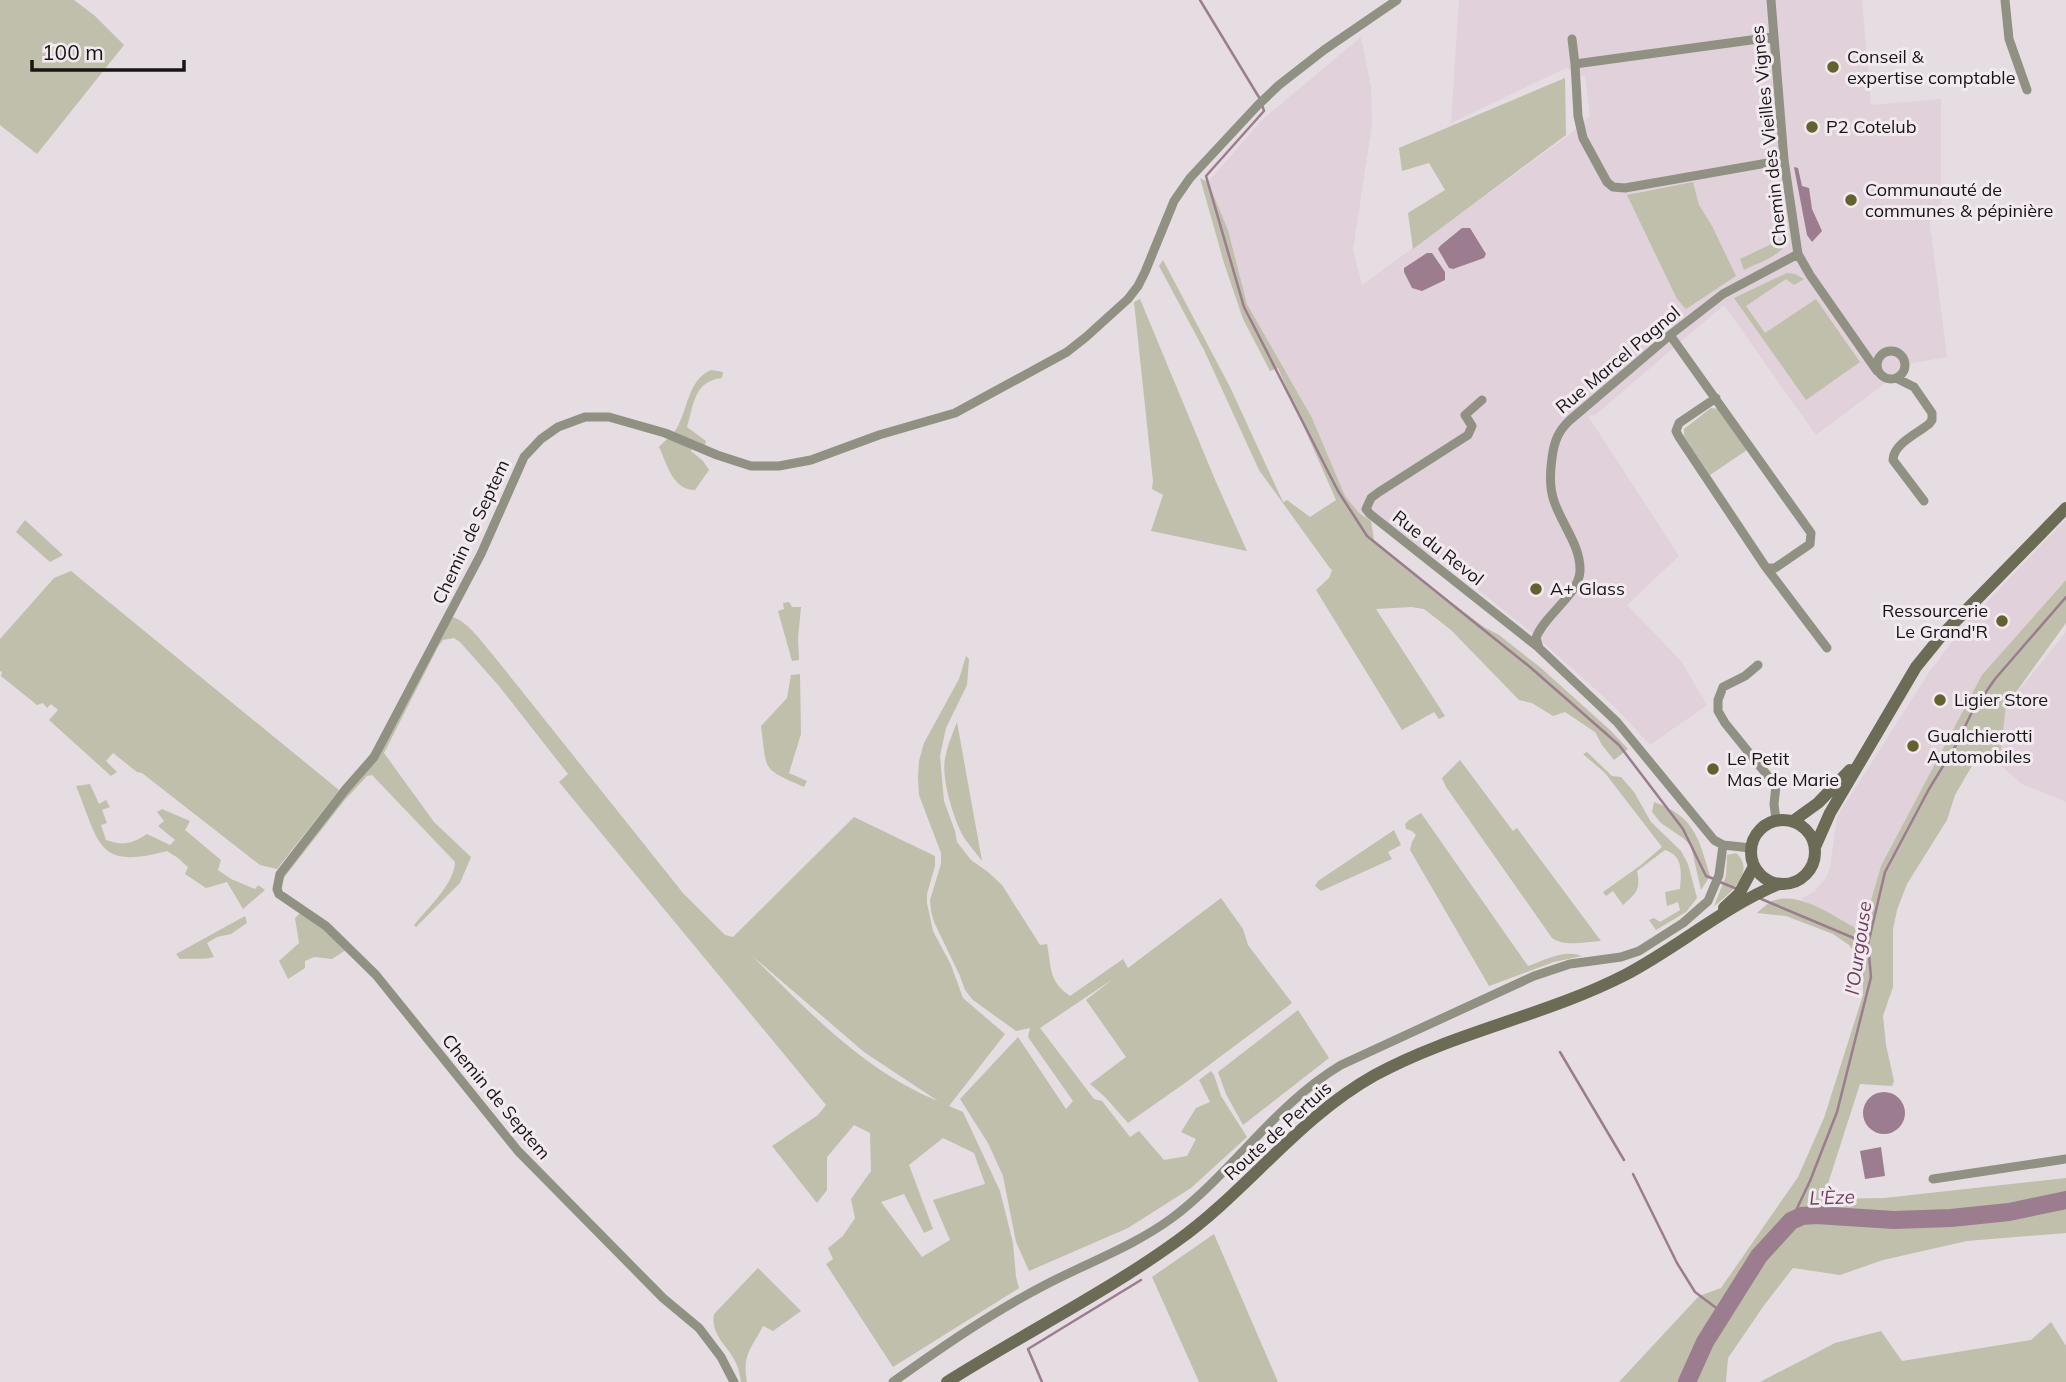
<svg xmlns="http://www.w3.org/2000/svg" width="2066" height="1382" viewBox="0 0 2066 1382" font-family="Mulish,sans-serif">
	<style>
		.built { fill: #e0d1da }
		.green { fill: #bfbfab; fill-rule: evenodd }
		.water { fill: #9c7c8f }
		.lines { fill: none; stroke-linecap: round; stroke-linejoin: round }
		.stream { stroke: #9c7c8f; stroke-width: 2.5 }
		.river { stroke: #9c7c8f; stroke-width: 18 }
		.minor { stroke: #909182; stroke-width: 9 }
		.secondary { stroke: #6b6b56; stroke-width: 12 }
		.poi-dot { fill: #63612e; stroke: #f2eaef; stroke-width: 2.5 }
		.labels { text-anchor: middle; stroke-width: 6; stroke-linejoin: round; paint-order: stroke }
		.poi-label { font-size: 18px; fill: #181517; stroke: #f2eaef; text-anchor: start }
		.street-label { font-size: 18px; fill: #181517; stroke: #f2eaef }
		.water-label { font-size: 19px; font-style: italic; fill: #6e405e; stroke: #f2eaef }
	</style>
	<rect width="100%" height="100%" fill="#e5dde1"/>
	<path class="built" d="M1459,0H1862L1871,105L1941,99V205L1928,209L1947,357L1912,363L1816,435L1724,305L1595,415L1588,416L1679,556L1627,605L1681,661L1707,705L1650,745L1616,708L1536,636L1446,564L1359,513L1345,496L1312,418L1247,303L1228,230L1208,182L1262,120L1361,37L1371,87L1372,124L1353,250L1362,285L1569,135L1590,116L1585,77L1566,68L1451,123Z
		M2066,519V580L1881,866L1862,931L1801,899L1815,891L1825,879L1830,868L1837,817L1928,674L1963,627Z
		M2066,632V802L2022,784L1999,764L2006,706Z"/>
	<path class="green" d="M0,0H74L95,16L124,45L37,154L0,125Z
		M1565,78L1566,135L1413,249L1408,213L1445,190L1429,163L1402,171L1399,148Z
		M1200,178L1208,182L1228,230L1247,304L1312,418L1345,496L1359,513L1371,521L1374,540L1432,588L1484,627L1499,635L1541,668L1610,730L1628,749L1614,760L1602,745L1595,732L1565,712L1553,716L1532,703L1519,700L1451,630L1424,609L1411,607L1376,609L1445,716L1439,719L1434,712L1402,730L1316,590L1329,578L1332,570L1329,567L1259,470L1204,350L1159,266L1163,260L1230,387L1283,502L1287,500L1310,517L1336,500L1278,368L1270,371L1243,319L1224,263Z
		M1693,182L1699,205L1712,226L1736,276L1686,309L1677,299L1627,195Z
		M1785,223C1786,228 1788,235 1787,240C1783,256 1757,263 1744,270L1740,259L1782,239L1780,225Z
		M1787,273L1795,274L1804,279L1794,285L1786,279L1746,306L1765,333L1816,299L1860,362L1806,400L1734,298Z
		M1140,299L1216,482L1247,551L1151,531L1163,495L1152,489L1153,481L1134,302Z
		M711,370L723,372L722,378C694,381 694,404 687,427L706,441L705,445L693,442L691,451L703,461L709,470L695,490C672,490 667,463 659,447C665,440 674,434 678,426C688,407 689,379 711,370Z
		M1711,408L1719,409L1747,450L1710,475L1684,436V429Z
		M25,520L63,555L50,562L16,532Z
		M71,571L339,790L277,869L260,865L142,773L137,772L113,753L106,761L117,772L111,776L49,720L58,710L51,704L47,708L43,703L37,705L1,676L2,672L0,671V639L54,578Z
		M2066,580V623L2006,706L1999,764L1976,759L1955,795L1947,820L1907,884L1897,910L1893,929V987L1883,1016L1886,1045L1894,1081L1892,1086L1860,1084L1823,1199L1884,1198L2066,1178V1233L1967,1241L1883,1260L1840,1275L1793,1268L1765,1304L1728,1358L1726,1382H1619L1699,1296L1721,1288L1798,1177L1824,1118L1863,995V973L1859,958L1849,945L1833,934L1786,916L1757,913C1761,909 1766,905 1770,902C1799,888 1836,919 1862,931L1881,866L1982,675Z
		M789,602L792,607H801L798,638L799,660L792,661L778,611L784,609L783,603Z
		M453,617C469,623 482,642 493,655L683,893L725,935L733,937L854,817L935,856V866L927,894V903L933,931L951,965L963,998L1005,1034L949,1106L963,1112L1000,1191L1013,1243L1016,1277L1019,1288L893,1367L826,1264L833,1259L828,1248L843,1236L855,1218L851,1199L871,1171L870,1133L854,1125L827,1157V1190L817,1203L772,1146L818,1115L826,1105L559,782L568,774L499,686L460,642L454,638L443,640L438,647L384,753L434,822L471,857L460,883L416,927L414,925C427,909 455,883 455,862L372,775L367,776L344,801L283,879L282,877L353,784L450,619ZM750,954L864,1052L938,1101C862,1070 808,1010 750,954ZM943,1138L974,1153L985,1184L933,1200L950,1240L922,1257L881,1202L904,1194L924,1233L933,1229L909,1165Z
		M966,656L969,659L967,685L946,728L940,756L944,801L955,831L957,842L971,860L988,872L1002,885L1040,945L1047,944C1052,969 1048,980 1070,996L1123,959L1128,968L1221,898L1243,929L1248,945L1292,1003L1185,1083L1128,1123L1105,1097L1090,1084L1126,1057L1086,1000L1113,979L1040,1028L1094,1099L1102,1101L1130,1137L1139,1131L1164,1160L1187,1156L1196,1139L1181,1132L1196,1108L1210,1102L1199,1080L1211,1071L1214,1075L1221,1096L1247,1137L1191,1188L1128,1228L1029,1271L1016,1242L1003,1176L988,1143L960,1099L1018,1037L1066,1109L1073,1101L1028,1037L1030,1028L1016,1031L973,1000L965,990L960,976L934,922L931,911L930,900L941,864V853L919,795L918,778L919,761L924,743L959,679Z
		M800,674L801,734L789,773L807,781L804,787C761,768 767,772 761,726L787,698L791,675Z
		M957,722L982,861C976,853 970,846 965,839C954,822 941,778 945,759C947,746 953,733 957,722Z
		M1587,752L1612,776L1621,777L1634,792L1651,822L1681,851L1688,864L1697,898L1686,912L1656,930L1649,920L1654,918L1660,922L1680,910L1678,902L1667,906L1665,892L1680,889C1681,873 1684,856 1665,850L1637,871C1641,890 1636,893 1623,905L1613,891L1606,896L1603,892L1641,865L1662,847L1605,773L1583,754Z
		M1460,760L1513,831L1517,828L1601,941C1585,942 1565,947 1552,938L1446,787L1442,778Z
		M90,784L99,804L106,800L110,807L102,810L107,823L101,825L106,840C123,846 132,844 147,834L170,845L175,840L158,826L164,821L157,812L162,809L190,821L185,830L221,860L218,870L231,879L255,889L258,885L265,890L243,909L227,882L206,888L185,874L188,867L178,858L167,851C96,870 100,844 76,786Z
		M1654,802C1694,816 1699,838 1710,876L1701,890L1691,846L1683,838L1661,823L1652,812Z
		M1421,813L1528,966C1545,960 1564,949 1582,956L1554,962L1489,986L1410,850L1412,842L1416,835L1412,831L1406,829L1405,824L1409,820Z
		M1394,830L1401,845L1388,852L1392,859L1321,891L1315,886L1318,881Z
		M1736,853C1757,871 1729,895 1714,906L1726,876L1727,855Z
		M301,912L327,932L346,950L332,959L314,957L305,961V968L288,979L279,961L299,943L295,918Z
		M245,916L247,923L231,934L217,937L207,943L214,957C203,960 192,958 180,959L176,954Z
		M1298,1010L1329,1058L1243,1125L1226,1094L1218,1072Z
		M1214,1234L1278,1382H1199L1152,1277Z
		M758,1268L801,1311L773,1331L763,1326C751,1349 742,1355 747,1382H741C740,1377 739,1370 737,1365C729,1346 710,1336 714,1314Z
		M2051,1322L2066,1346V1382H1760L1835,1343L1881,1331L1902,1361L2031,1340Z"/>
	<path class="water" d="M1794,167L1798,168L1802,186L1809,188L1812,209L1822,231L1812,242L1807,235Z
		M1462,228H1470L1486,254L1484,258L1453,269L1449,268L1438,249L1440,246Z
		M1427,253H1432L1445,272V280L1422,291L1412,288L1404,272V268Z
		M1863 1113a21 21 0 1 1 42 0a21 21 0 1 1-42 0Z
		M1881,1147L1885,1176L1865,1179L1860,1151Z"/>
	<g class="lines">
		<path class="stream" d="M1200,0L1260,99
			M1262,105L1264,111L1206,176L1244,307L1338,491L1367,536L1530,667L1619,745L1683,829L1706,876L1714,879
			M1720,882L1737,889
			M1759,898L1868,944
			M1560,1052L1624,1160
			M1633,1174L1677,1263L1695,1292L1723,1313
			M1791,1221L1810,1181L1837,1112L1871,977L1868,944L1885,872L1929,789L1956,745L1972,712L1995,679L2066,597
			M1042,1382L1028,1349L1141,1280"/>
		<path class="river" d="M1687,1382L1705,1342L1759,1256L1791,1221L1802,1216L1816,1215L1894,1220L1951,1218L2009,1212L2066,1200"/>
		<path class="minor" d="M1771,0L1784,160L1798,254L1810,275L1877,371
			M2005,0L2009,39L2027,90
			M1773,37L1575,64L1578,116L1583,138L1607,182L1613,187L1625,188L1784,160
			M1572,39L1575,64
			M1670,335L1811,533L1810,544L1775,568H1767
			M1877 365a14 14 0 1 1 28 0a14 14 0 1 1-28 0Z
			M1896,378L1914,387L1932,413V420L1929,424C1918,433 1893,444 1893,460L1924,501
			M1716,398L1679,423L1676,431L1679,437L1765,566L1827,648
			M1482,400L1465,415L1472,426L1468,435L1379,492L1371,498L1366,509L1370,514L1538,647
			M1758,665L1745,676L1723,687L1718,700V711L1725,723L1776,786L1774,804L1776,820
			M1751,848L1723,845L1714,840L1617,722L1539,648L1536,638C1544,615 1579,595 1580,571C1581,546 1561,523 1554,501C1549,487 1550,472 1552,458C1554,442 1558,431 1570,420L1670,335L1723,294L1798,254
			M1933,1179L2066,1159
			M734,1382L721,1357L699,1328L663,1298L518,1151L376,975L326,926L279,894L277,889L280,874L345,790L374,757L481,554L524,457L541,439L558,427L585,417H609L665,433L717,455L751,466H779L811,460L879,435L955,413L1067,352L1086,337L1128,299L1138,286L1145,272L1174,201L1190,178L1258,105L1279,85L1324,50L1397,0
			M893,1382C942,1347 991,1313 1045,1285C1087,1263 1134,1246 1172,1218C1233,1172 1274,1105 1341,1065L1534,976L1570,964L1621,957L1639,951L1683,923L1708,901L1719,875L1723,845"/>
		<path class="secondary" d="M1751 852a32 32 0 1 1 64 0a32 32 0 1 1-64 0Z
			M1793,821L1818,803L1850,770
			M1815,847L1830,813L1916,667L1942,635L2066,508
			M1724,908L1739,894L1754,866
			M947,1382C1023,1334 1105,1293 1177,1241C1247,1191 1298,1118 1375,1075C1454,1032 1545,1016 1625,975C1677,948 1725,906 1779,884"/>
	</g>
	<g class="poi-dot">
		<circle cx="1833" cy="67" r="7"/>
		<circle cx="1812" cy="127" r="7"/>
		<circle cx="1851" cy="200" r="7"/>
		<circle cx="1536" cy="589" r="7"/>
		<circle cx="2002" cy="621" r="7"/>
		<circle cx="1940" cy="700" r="7"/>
		<circle cx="1913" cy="746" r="7"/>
		<circle cx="1713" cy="769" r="7"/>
	</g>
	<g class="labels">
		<g class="poi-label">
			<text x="1847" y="63">Conseil &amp;<tspan x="1847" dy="21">expertise comptable</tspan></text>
			<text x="1826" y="133">P2 Cotelub</text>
			<text x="1865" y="196">Communauté de<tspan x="1865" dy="21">communes &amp; pépinière</tspan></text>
			<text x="1550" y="595">A+ Glass</text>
			<text x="1988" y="617" text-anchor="end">Ressourcerie<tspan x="1988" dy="21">Le Grand'R</tspan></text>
			<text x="1954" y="706">Ligier Store</text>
			<text x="1927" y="742">Gualchierotti<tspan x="1927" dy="21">Automobiles</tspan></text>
			<text x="1727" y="765">Le Petit<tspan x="1727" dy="21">Mas de Marie</tspan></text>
		</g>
		<g class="street-label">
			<text transform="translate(1769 136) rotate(-96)" y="6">Chemin des Vieilles Vignes</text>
			<text transform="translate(1618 360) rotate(-40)" y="6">Rue Marcel Pagnol</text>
			<text transform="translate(471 532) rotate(-65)" y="6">Chemin de Septem</text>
			<text transform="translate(1438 548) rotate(38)" y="6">Rue du Revol</text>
			<text transform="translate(496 1097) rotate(50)" y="6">Chemin de Septem</text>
			<text transform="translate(1278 1131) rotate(-42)" y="6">Route de Pertuis</text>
		</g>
		<g class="water-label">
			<text transform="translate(1858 948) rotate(-82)" y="7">l'Ourgouse</text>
			<text transform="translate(1832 1197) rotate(-2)" y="7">L'Èze</text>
		</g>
	</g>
	<path d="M32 60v10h152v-10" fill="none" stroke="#181517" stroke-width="3.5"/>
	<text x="42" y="60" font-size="21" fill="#181517" stroke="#f2eaef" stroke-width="5" paint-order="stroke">100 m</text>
</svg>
